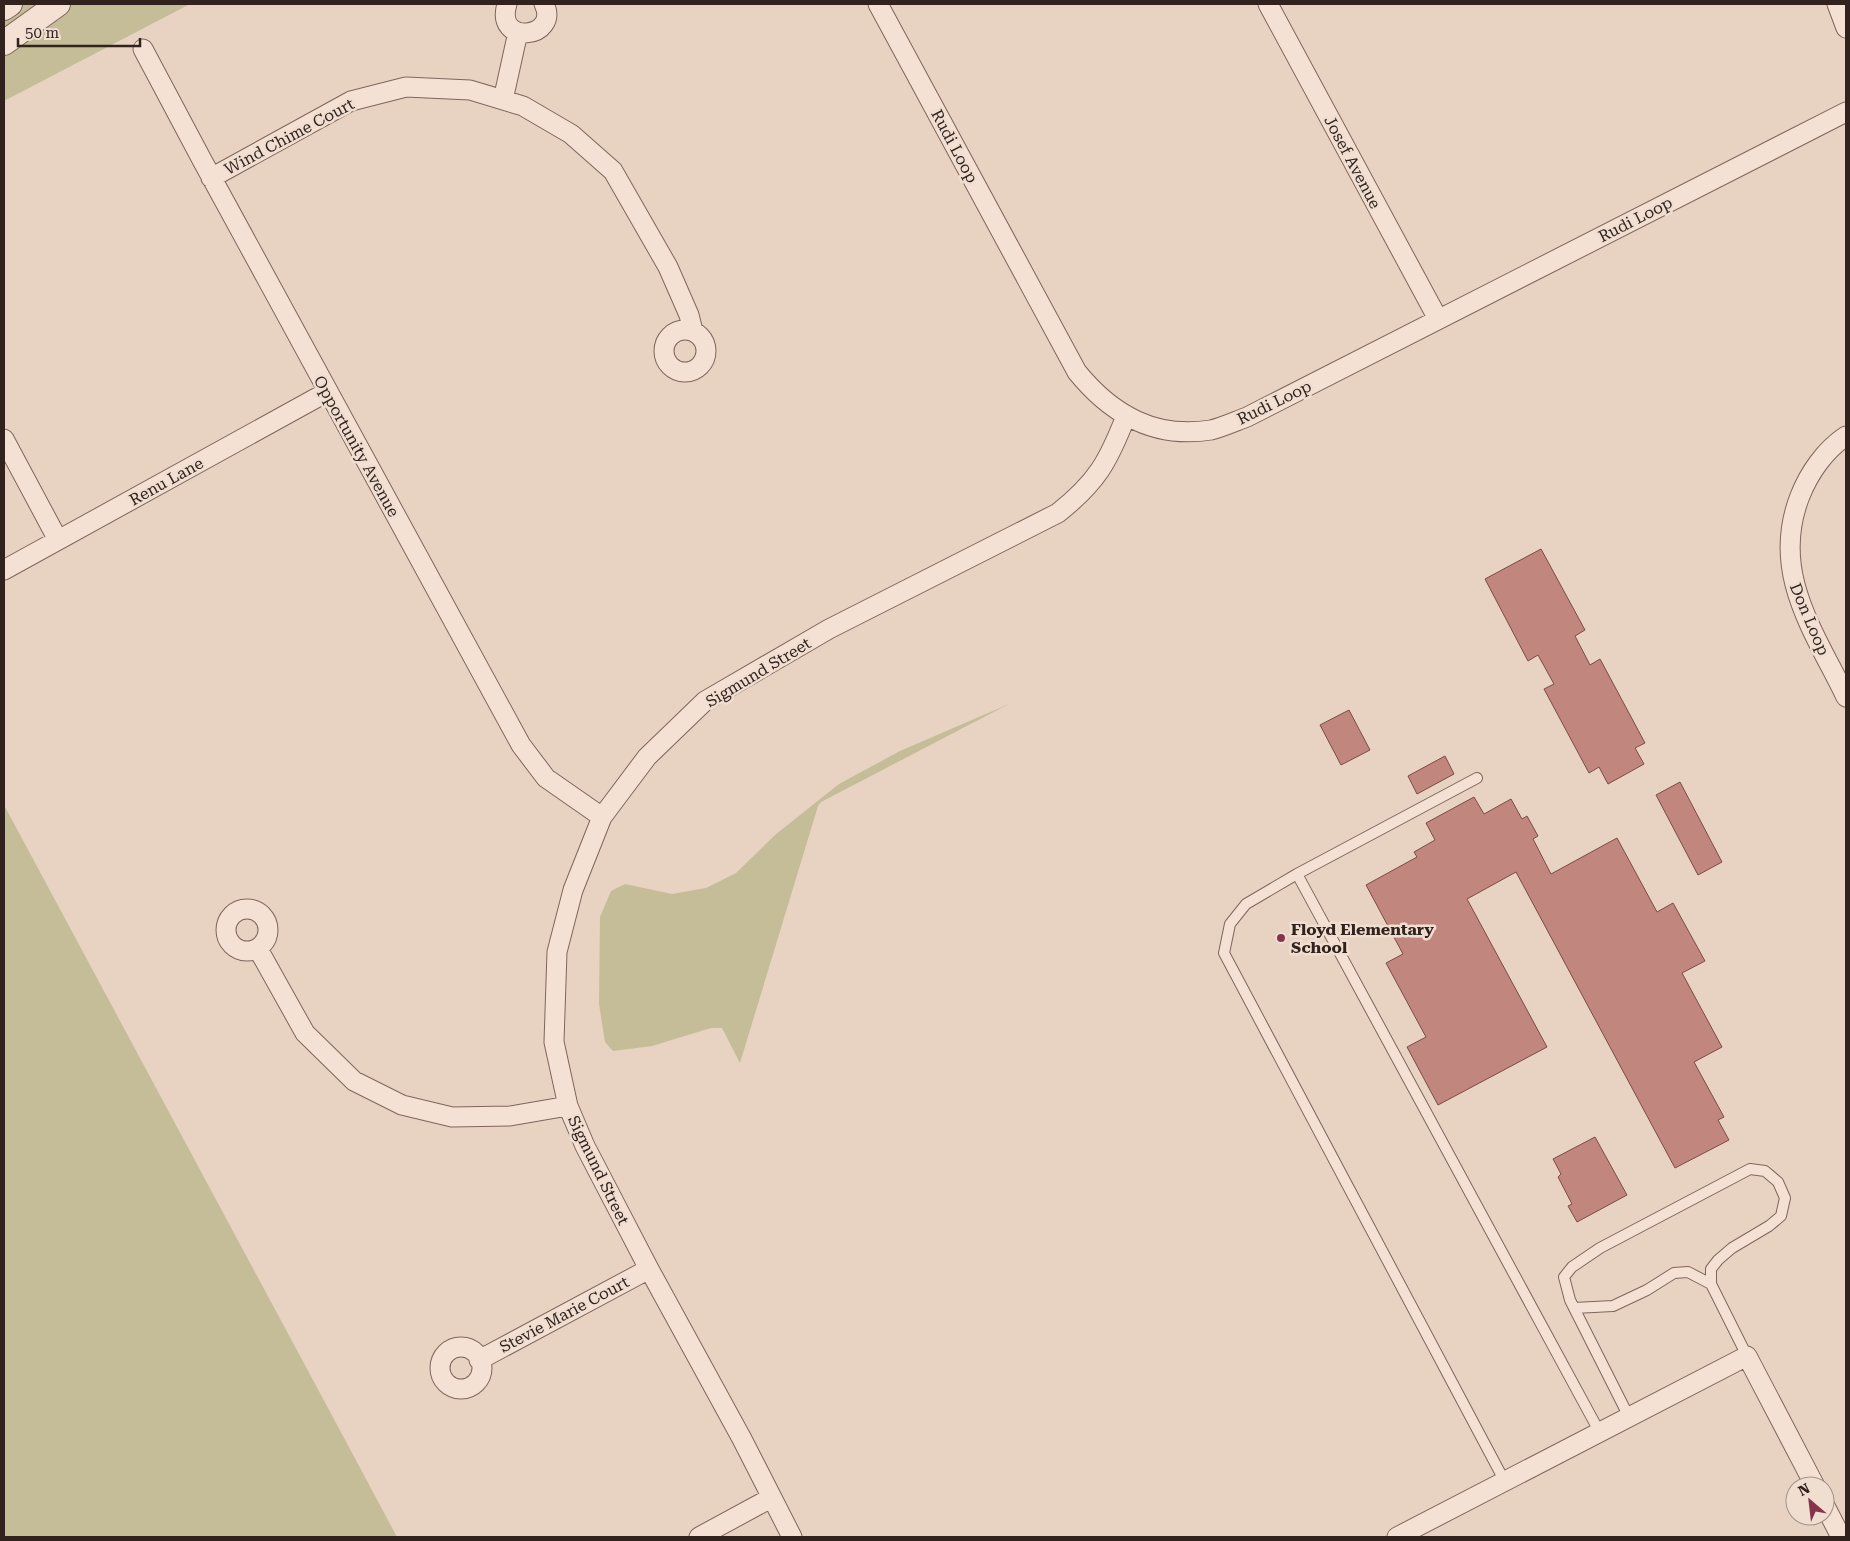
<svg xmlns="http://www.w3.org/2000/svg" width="1850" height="1541" viewBox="0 0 1850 1541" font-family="'Roboto Serif',serif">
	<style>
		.green { fill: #c4bd98 }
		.building { fill: #c1867d; stroke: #7b4b44 }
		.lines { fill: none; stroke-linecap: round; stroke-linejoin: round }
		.service-casing { stroke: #7f655c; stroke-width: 12 }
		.minor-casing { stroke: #7f655c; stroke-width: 21 }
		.tertiary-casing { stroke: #7f655c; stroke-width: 26 }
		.service { stroke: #f4e1d4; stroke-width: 10 }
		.minor { stroke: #f4e1d4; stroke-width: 19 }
		.tertiary { stroke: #f4e1d4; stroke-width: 24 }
		.poi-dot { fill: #87334b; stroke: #f0ded1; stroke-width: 2 }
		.labels { text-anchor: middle; stroke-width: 5; stroke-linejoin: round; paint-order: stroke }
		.street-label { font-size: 16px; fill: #31221e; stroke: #f0ded1 }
		.poi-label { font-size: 16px; font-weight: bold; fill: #31221e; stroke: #f0ded1; text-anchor: start }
	</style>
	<rect width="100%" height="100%" fill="#e8d2c2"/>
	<path class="green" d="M4,4H190L4,101Z
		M1009,704L821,802L818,806L740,1063L722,1028H711L652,1046L613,1051L605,1042L599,1004L600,917L611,891L625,884L672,894L706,888L736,873L775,835L839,784L900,751Z
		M4,805L343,1436L397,1537H4Z"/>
	<path class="building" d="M1541,549L1585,630L1575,636L1590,665L1600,659L1645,743L1635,748L1644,764L1608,784L1599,767L1589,773L1544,689L1554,684L1538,655L1528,661L1485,579Z
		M1349,710L1370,750L1341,765L1320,725Z
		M1445,756L1454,774L1417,794L1408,776Z
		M1680,782L1722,862L1698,875L1656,795Z
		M1474,797L1484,814L1511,799L1522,819L1527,816L1538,836L1533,839L1551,874L1617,838L1657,912L1673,903L1705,961L1682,973L1722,1047L1694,1062L1724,1117L1718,1120L1729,1140L1675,1168L1516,872L1467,899L1547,1047L1438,1105L1407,1047L1426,1037L1386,963L1403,954L1366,885L1417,857L1414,852L1435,840L1426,823Z
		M1595,1137L1627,1195L1577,1222L1568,1206L1572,1204L1558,1177L1561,1174L1553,1159Z"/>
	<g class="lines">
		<g class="service-casing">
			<path id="service" d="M1477,778L1297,874L1246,904L1230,924L1224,953L1504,1480
				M1297,874L1599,1431
				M1574,1308L1613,1306L1647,1290L1674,1273L1688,1272L1711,1284
				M1629,1417L1570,1300L1564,1277L1572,1267L1600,1248L1750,1169L1765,1171L1778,1182L1785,1198L1781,1216L1769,1226L1732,1248L1718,1260L1711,1269V1284L1747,1356"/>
		</g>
		<g class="minor-casing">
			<path id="minor" d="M507,4C494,47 561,38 544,4
				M878,4L1077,372C1112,415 1155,439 1211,430C1223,427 1236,421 1247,417L1846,112
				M1268,4L1438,319
				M1837,4L1846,28
				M143,49L202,160L521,745L546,778L602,817
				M503,100L518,32
				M211,178L351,101L406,87L470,90L523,106L571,134L613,171L668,267L689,315L693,331
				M664 351a21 21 0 1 1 42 0a21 21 0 1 1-42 0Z
				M1846,436C1825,450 1809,473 1800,496C1770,572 1814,631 1846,697
				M4,439L58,540
				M4,570L327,392
				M226 930a21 21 0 1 1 42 0a21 21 0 1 1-42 0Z
				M258,949L305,1033L354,1081L402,1105L452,1117L510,1116L568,1106
				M440 1368a21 21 0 1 1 42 0a21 21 0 1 1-42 0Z
				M479,1360L649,1269
				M1825,1506L1841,1537
				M699,1537L771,1498
				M792,1537L742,1439L649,1269L585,1146L568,1106L554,1042L557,952L573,890L602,817L647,757L705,701L829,629L1058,513C1097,482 1108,462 1126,416
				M1397,1537L1747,1356L1815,1486"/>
		</g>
		<g class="tertiary-casing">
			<path id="tertiary" d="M4,8L10,4
				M4,43L58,4"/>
		</g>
		<use href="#service" class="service"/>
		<use href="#minor" class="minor"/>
		<use href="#tertiary" class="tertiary"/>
	</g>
	<circle class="poi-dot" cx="1281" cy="938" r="5"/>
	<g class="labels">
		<g class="street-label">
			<text transform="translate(289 136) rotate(-28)" y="6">Wind Chime Court</text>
			<text transform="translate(955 146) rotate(62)" y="6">Rudi Loop</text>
			<text transform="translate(1353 162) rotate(62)" y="6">Josef Avenue</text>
			<text transform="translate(1635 219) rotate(-27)" y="6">Rudi Loop</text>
			<text transform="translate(1274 402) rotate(-26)" y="6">Rudi Loop</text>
			<text transform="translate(357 446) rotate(61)" y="6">Opportunity Avenue</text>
			<text transform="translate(166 481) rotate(-29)" y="6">Renu Lane</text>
			<text transform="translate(1810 619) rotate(67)" y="6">Don Loop</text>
			<text transform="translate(758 672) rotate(-31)" y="6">Sigmund Street</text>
			<text transform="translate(599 1170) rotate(64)" y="6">Sigmund Street</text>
			<text transform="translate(564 1314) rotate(-28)" y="6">Stevie Marie Court</text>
		</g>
		<g class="poi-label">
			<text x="1291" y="935">Floyd Elementary<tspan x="1291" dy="18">School</tspan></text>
		</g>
	</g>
	<rect width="1850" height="1541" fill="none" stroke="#31221e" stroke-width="10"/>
	<g transform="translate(1810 1501) rotate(332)"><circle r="24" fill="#f0ded1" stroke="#a49389"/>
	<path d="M0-4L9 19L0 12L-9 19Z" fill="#87334b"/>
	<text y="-8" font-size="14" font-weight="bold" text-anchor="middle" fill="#31221e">N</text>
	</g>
	<path d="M18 38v8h122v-8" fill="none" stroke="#31221e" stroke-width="2.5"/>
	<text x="25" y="38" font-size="15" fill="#31221e" stroke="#f0ded1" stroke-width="4" paint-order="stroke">50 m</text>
</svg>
